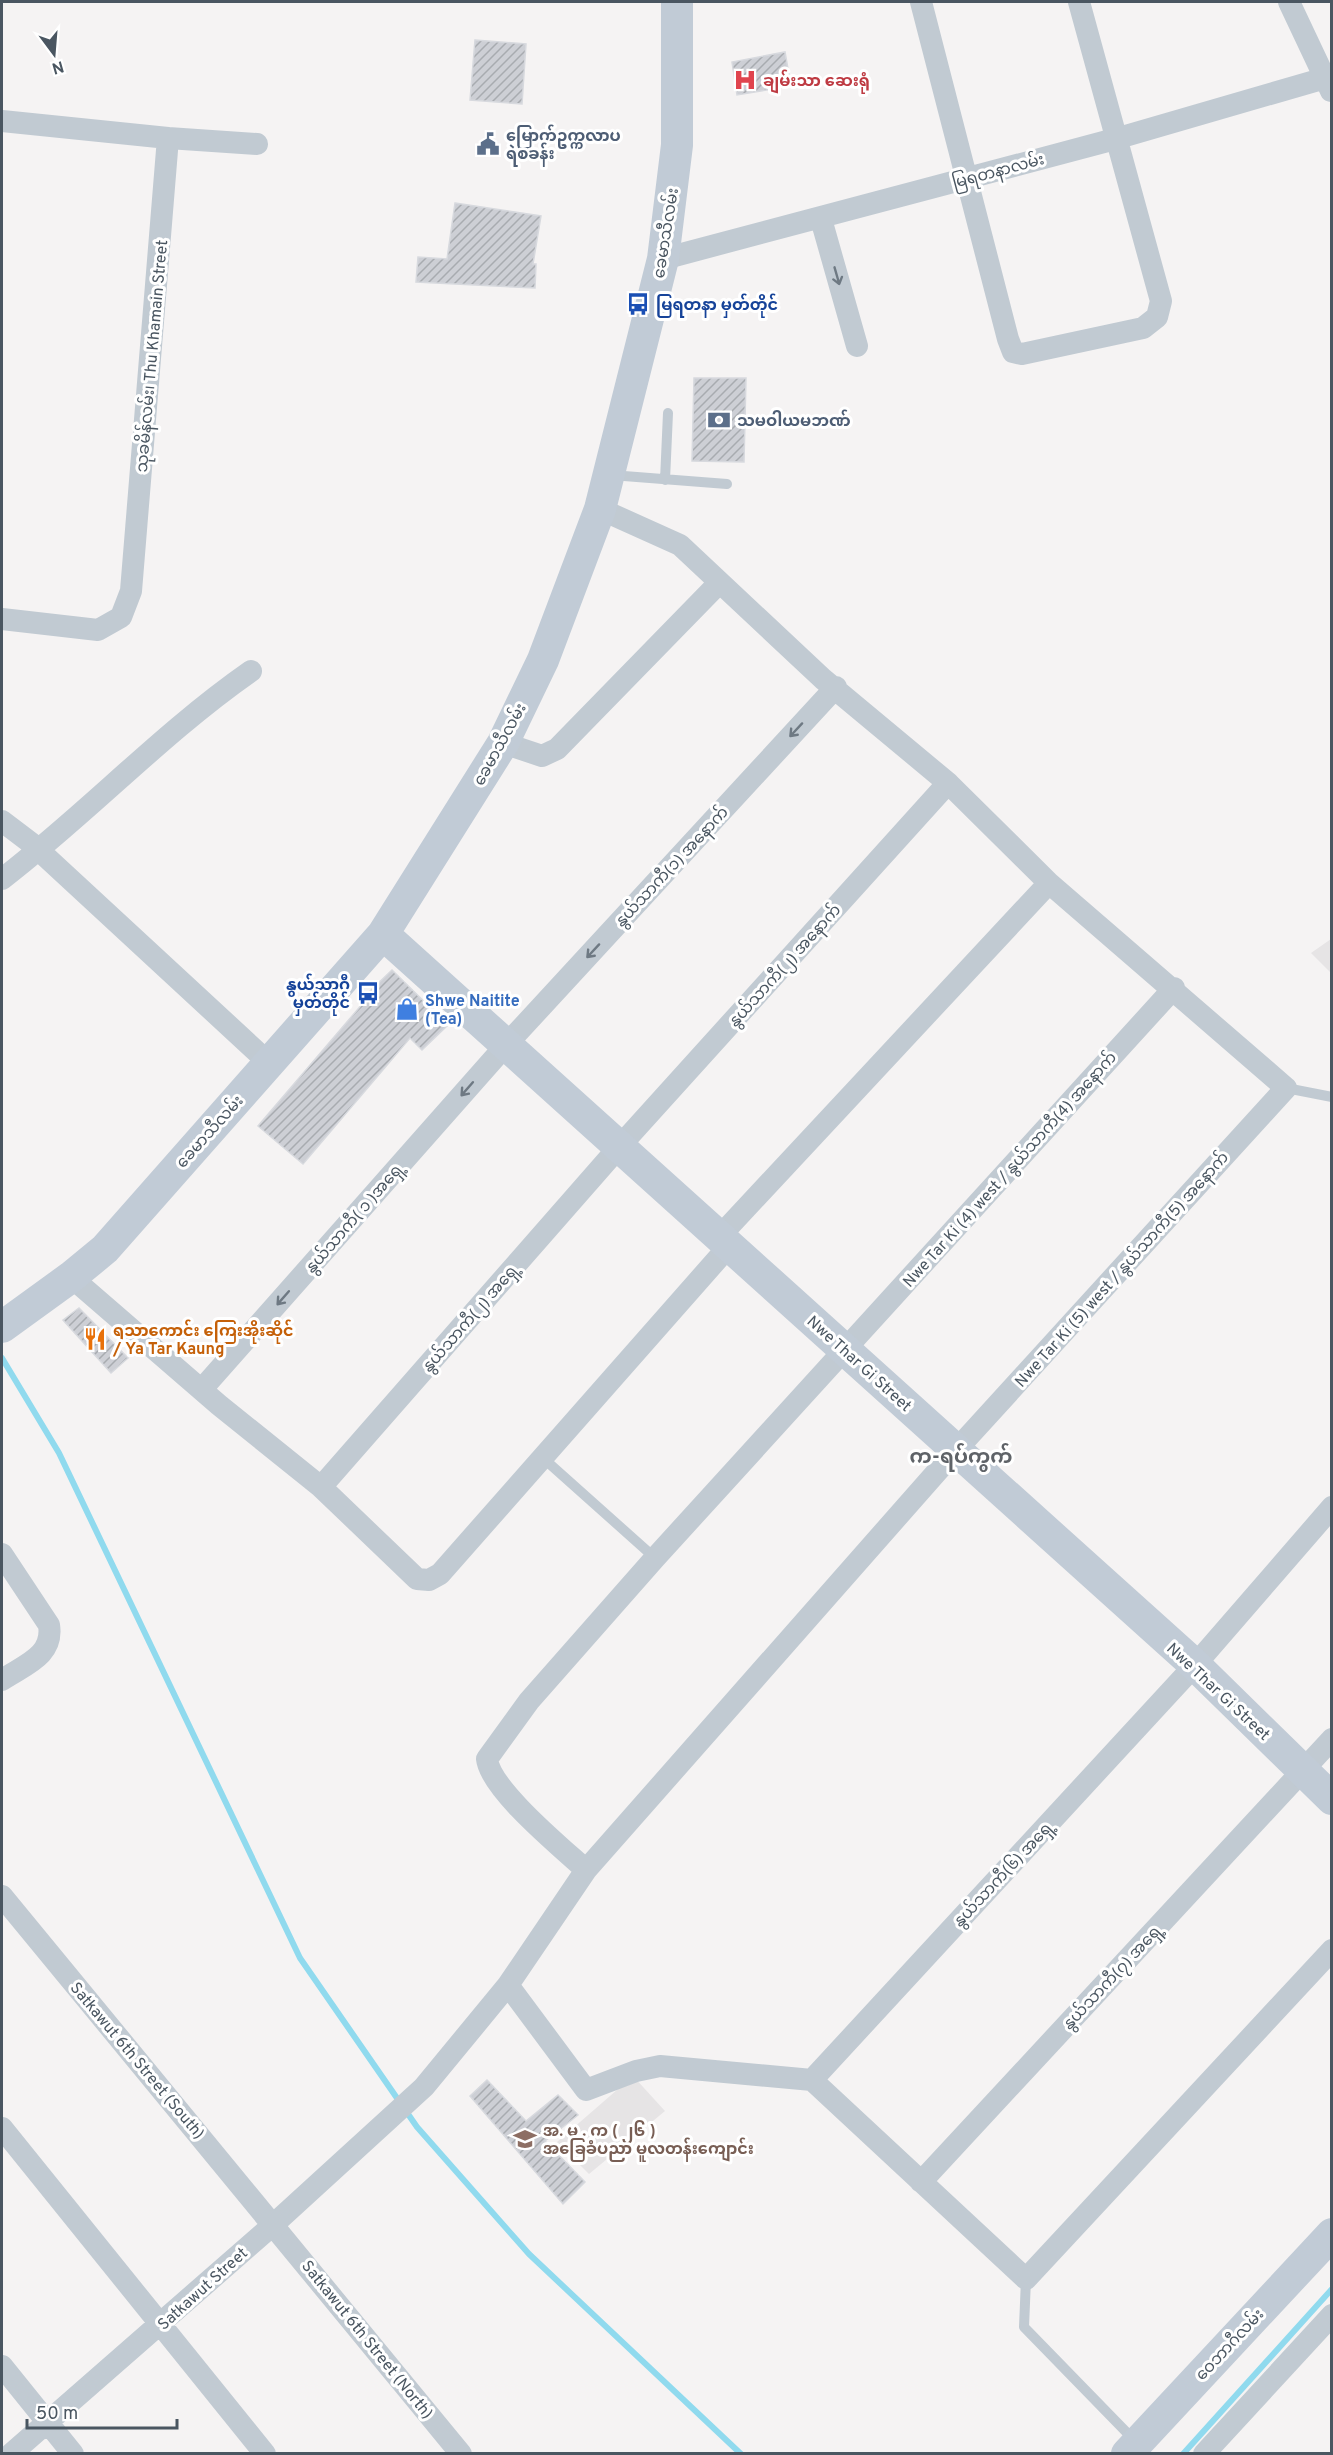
<svg xmlns="http://www.w3.org/2000/svg" width="1333" height="2455" viewBox="0 0 1333 2455" font-family="Overpass,'Noto Sans Myanmar',sans-serif">
	<style>
		.education { fill: #e6e4e5 }
		.lines { fill: none; stroke-linecap: round; stroke-linejoin: round }
		.stream { stroke: #90daee; stroke-width: 6 }
		.building { fill: url(#building-hatch); stroke: #d7d9de; stroke-width: 1.5 }
		.lane { stroke: #c1cad2; stroke-width: 10 }
		.street { stroke: #c1cad2; stroke-width: 22 }
		.secondary { stroke: #c1cbd6; stroke-width: 32 }
		.oneway { stroke: #6e7983 }
		.labels { text-anchor: middle; stroke-width: 6; stroke-linejoin: round; paint-order: stroke }
		.health-label { font-size: 16px; font-weight: bold; fill: #be3a42; stroke: #fff; text-anchor: start }
		.service-label { font-size: 16px; font-weight: bold; fill: #4e5e75; stroke: #fff; text-anchor: start }
		.street-label { font-size: 16px; fill: #4a5661; stroke: #fff }
		.transit-label { font-size: 16px; font-weight: bold; fill: #164399; stroke: #fff; text-anchor: start }
		.shop-label { font-size: 16px; font-weight: bold; fill: #366cbe; stroke: #fff; text-anchor: start }
		.food-label { font-size: 16px; font-weight: bold; fill: #c56008; stroke: #fff; text-anchor: start }
		.education-label { font-size: 16px; font-weight: bold; fill: #785e54; stroke: #fff; text-anchor: start }
		.quarter-label { font-size: 20px; font-weight: bold; fill: #5f6368; stroke: #fff }
	</style>
	<defs>
		<pattern id="building-hatch" width="6" height="6" patternUnits="userSpaceOnUse" patternTransform="scale(1.5)"><rect width="6" height="6" fill="#cdcfd5"/><path d="M-1 1l2-2M0 6l6-6M5 7l2-2" fill="none" stroke="#a8abb0"/></pattern>
	</defs>
	<rect width="100%" height="100%" fill="#f5f3f3"/>
	<path class="education" d="M1331,939V973L1311,953Z
		M633,2076L665,2111L589,2174L557,2142Z"/>
	<g class="lines">
		<path class="stream" d="M2,1358L59,1453L300,1958L417,2127L529,2254L741,2454
			M1183,2454L1332,2289"/>
	</g>
	<path class="building" d="M475,40L526,44L522,104L470,100Z
		M785,52L791,86L737,95L732,62Z
		M455,203L541,216L533,264H536L535,288L416,282L418,257L447,259Z
		M694,378H746L744,462L692,461Z
		M392,970L448,1025L422,1050L410,1038L303,1164L258,1126L370,995L368,993Z
		M79,1308L128,1358L111,1373L63,1320Z
		M487,2080L526,2121L558,2095L578,2115L545,2141L585,2182L563,2204L470,2096Z"/>
	<g class="lines">
		<path class="lane" d="M611,475L727,484
			M665,480L668,413
			M1286,1088L1332,1097
			M543,1458L655,1558
			M1026,2279L1024,2327L1135,2441"/>
		<path class="street" d="M921,2L1008,339L1013,352L1022,354L1143,328L1157,317L1161,301L1079,2
			M1289,2L1331,91
			M2,121L168,138L131,591L121,617L98,630L2,619
			M168,138L257,144
			M821,219L857,346
			M663,259L1115,139L1332,76
			M503,743L542,756L557,749L719,583
			M2,821L31,843L269,1063
			M2,879C88,813 162,733 251,671
			M719,1237L1049,883
			M71,1277L219,1405L321,1487L417,1579L429,1580L440,1574L729,1246
			M202,1389L506,1045L836,687
			M321,1487L619,1147L948,783
			M2,1554L49,1625C54,1656 24,1665 2,1680
			M586,1870C562,1848 490,1789 487,1759L529,1701L655,1558L1174,988
			M2,1896L461,2454
			M508,1985L586,2090L636,2071L660,2066L812,2080L1026,2279L1332,1950
			M812,2080L1195,1665L1332,1507
			M2,2128L265,2454
			M921,2182L1332,1739
			M2,2366L73,2454
			M11,2454L274,2224L424,2087L508,1985L586,1870L957,1449L1286,1088L1049,883L948,783L823,679L680,545L600,509
			M1204,2454L1332,2315"/>
		<path class="secondary" d="M383,934L1195,1665L1332,1799
			M2,1327L71,1277L105,1249L383,934L503,743L543,660L600,509L663,259L677,145V2
			M1127,2454L1332,2234"/>
	</g>
	<defs><path id="oneway-shaft" d="M-6 0H5M1.5-3L5.5 0L1.5 3" fill="none" stroke-width="1.6" stroke-linecap="round" stroke-linejoin="round" transform="scale(1.5)"/></defs>
	<g class="oneway">
		<use href="#oneway-shaft" transform="translate(837 276) rotate(74)"/>
		<use href="#oneway-shaft" transform="translate(796 730) rotate(133)"/>
		<use href="#oneway-shaft" transform="translate(593 951) rotate(133)"/>
		<use href="#oneway-shaft" transform="translate(467 1089) rotate(131)"/>
		<use href="#oneway-shaft" transform="translate(283 1298) rotate(131)"/>
	</g>
	<defs>
		<g id="hospital-bare" transform="scale(1.8)"><path d="M-5-5h3v3.5h4V-5h3V5h-3V1.5h-4V5h-3Z" fill="#e0444e" stroke="#fff" stroke-width="2.5" paint-order="stroke"/></g>
		<g id="civic-bare" transform="scale(1.8)"><path d="M-.6-6.5H3V-4.5H.6V-3L4-1V1h2V6H-6V1h2V-1L-.6-3ZM-1.2 2.5V6h2.4V2.5Z" fill="#5c6f8a" stroke="#fff" stroke-width="2.5" paint-order="stroke"/></g>
		<g id="bus-bare" transform="scale(1.8)"><path d="M-5-6H5V4H4V6H2V4H-2V6H-4V4H-5ZM-3.5-4V0h7V-4ZM-3.5 1.2v1.5H-2V1.2ZM2 1.2v1.5H3.5V1.2Z" fill="#1a4fb4" stroke="#fff" stroke-width="2.5" paint-order="stroke"/></g>
		<g id="bank-bare" transform="scale(1.8)"><path d="M-6-4H6V4H-6ZM0-2.3a2.3 2.3 0 1 0 0 4.6a2.3 2.3 0 1 0 0-4.6Z" fill="#5c6f8a" stroke="#fff" stroke-width="2.5" paint-order="stroke"/></g>
		<g id="shop-bare" transform="scale(1.8)"><path d="M-5-2.5h2.3a2.7 3.5 0 0 1 5.4 0H5L5.5 6h-11ZM-1.5-2.5h3a1.5 2.3 0 0 0-3 0Z" fill="#3f7fe0" stroke="#fff" stroke-width="2.5" paint-order="stroke"/></g>
		<g id="restaurant-bare" transform="scale(1.8)"><path d="M-5-6h1v4h1v-4h1v4h1v-4h1v5L-1.5 .5V6h-2V.5L-5-1ZM5-6V6H3V1.5H1.5Q1.5-4 5-6Z" fill="#e8710a" stroke="#fff" stroke-width="2.5" paint-order="stroke"/></g>
		<g id="school-bare" transform="scale(1.8)"><path d="M0-5L7-2L0 1L-7-2ZM-4 1L0 2.5L4 1V4Q0 6-4 4Z" fill="#8d6e63" stroke="#fff" stroke-width="2.5" paint-order="stroke"/></g>
	</defs>
	<g fill-rule="evenodd">
		<use href="#hospital-bare" x="745" y="80"/>
		<use href="#civic-bare" x="488" y="144"/>
		<use href="#bus-bare" x="638" y="304"/>
		<use href="#bank-bare" x="719" y="420"/>
		<use href="#bus-bare" x="368" y="993"/>
		<use href="#shop-bare" x="407" y="1009"/>
		<use href="#restaurant-bare" x="95" y="1339"/>
		<use href="#school-bare" x="525" y="2139"/>
	</g>
	<g class="labels">
		<g class="health-label">
			<text x="763" y="86">ချမ်းသာ ဆေးရုံ</text>
		</g>
		<g class="service-label">
			<text x="506" y="141">မြောက်ဥက္ကလာပ<tspan x="506" dy="18">ရဲစခန်း</tspan></text>
			<text x="737" y="426">သမဝါယမဘဏ်</text>
		</g>
		<g class="street-label">
			<text transform="translate(998 170) rotate(-15)" y="6">မြရတနာလမ်း</text>
			<text transform="translate(665 233) rotate(-81)" y="6">ခေမာသီလမ်း</text>
			<text transform="translate(151 356) rotate(-85)" y="6">သုခမိန်လမ်း၊ Thu Khamain Street</text>
			<text transform="translate(499 744) rotate(-61)" y="6">ခေမာသီလမ်း</text>
			<text transform="translate(671 866) rotate(-47)" y="6">နွယ်သာကီ(၁) အနောက်</text>
			<text transform="translate(784 965) rotate(-48)" y="6">နွယ်သာကီ(၂) အနောက်</text>
			<text transform="translate(209 1131) rotate(-48)" y="6">ခေမာသီလမ်း</text>
			<text transform="translate(1009 1169) rotate(-48)" y="6">Nwe Tar Ki (4) west / နွယ်သာကီ(4) အနောက်</text>
			<text transform="translate(354 1217) rotate(-49)" y="6">နွယ်သာကီ( ၁ )အရှေ့</text>
			<text transform="translate(1121 1269) rotate(-48)" y="6">Nwe Tar Ki (5) west / နွယ်သာကီ(5) အနောက်</text>
			<text transform="translate(470 1317) rotate(-49)" y="6">နွယ်သာကီ(၂) အရှေ့</text>
			<text transform="translate(860 1363) rotate(42)" y="6">Nwe Thar Gi Street</text>
			<text transform="translate(1219 1691) rotate(43)" y="6">Nwe Thar Gi Street</text>
			<text transform="translate(1003 1873) rotate(-47)" y="6">နွယ်သာကီ(၆) အရှေ့</text>
			<text transform="translate(1112 1976) rotate(-47)" y="6">နွယ်သာကီ(၇) အရှေ့</text>
			<text transform="translate(138 2060) rotate(50)" y="6">Satkawut 6th Street (South)</text>
			<text transform="translate(202 2288) rotate(-42)" y="6">Satkawut Street</text>
			<text transform="translate(368 2339) rotate(51)" y="6">Satkawut 6th Street (North)</text>
			<text transform="translate(1229 2344) rotate(-47)" y="6">ဝေဘာဂီလမ်း</text>
		</g>
		<g class="transit-label">
			<text x="656" y="310">မြရတနာ မှတ်တိုင်</text>
			<text x="350" y="990" text-anchor="end">နွယ်သာဂီ<tspan x="350" dy="18">မှတ်တိုင်</tspan></text>
		</g>
		<g class="shop-label">
			<text x="425" y="1006">Shwe Naitite<tspan x="425" dy="18">(Tea)</tspan></text>
		</g>
		<g class="food-label">
			<text x="113" y="1336">ရသာကောင်း ကြေးအိုးဆိုင်<tspan x="113" dy="18">/ Ya Tar Kaung</tspan></text>
		</g>
		<g class="education-label">
			<text x="543" y="2136">အ. မ . က ( ၂၆ )<tspan x="543" dy="18">အခြေခံပညာ မူလတန်းကျောင်း</tspan></text>
		</g>
		<g class="quarter-label">
			<text x="961" y="1463">က-ရပ်ကွက်</text>
		</g>
	</g>
	<rect width="1333" height="2455" fill="none" stroke="#4a5661" stroke-width="6"/>
	<g transform="translate(54 54) rotate(164)" stroke="#ffffff" stroke-width="4.5" paint-order="stroke">
	<path d="M0-4.5L10 22L0 15L-10 22Z" fill="#4a5661"/>
	<text y="-9" font-size="16" font-weight="bold" text-anchor="middle" fill="#4a5661">N</text>
	</g>
	<path d="M27 2419v9h150v-9" fill="none" stroke="#4a5661" stroke-width="3"/>
	<text x="36" y="2419" font-size="18" fill="#4a5661" stroke="#ffffff" stroke-width="4.5" paint-order="stroke">50 m</text>
</svg>
